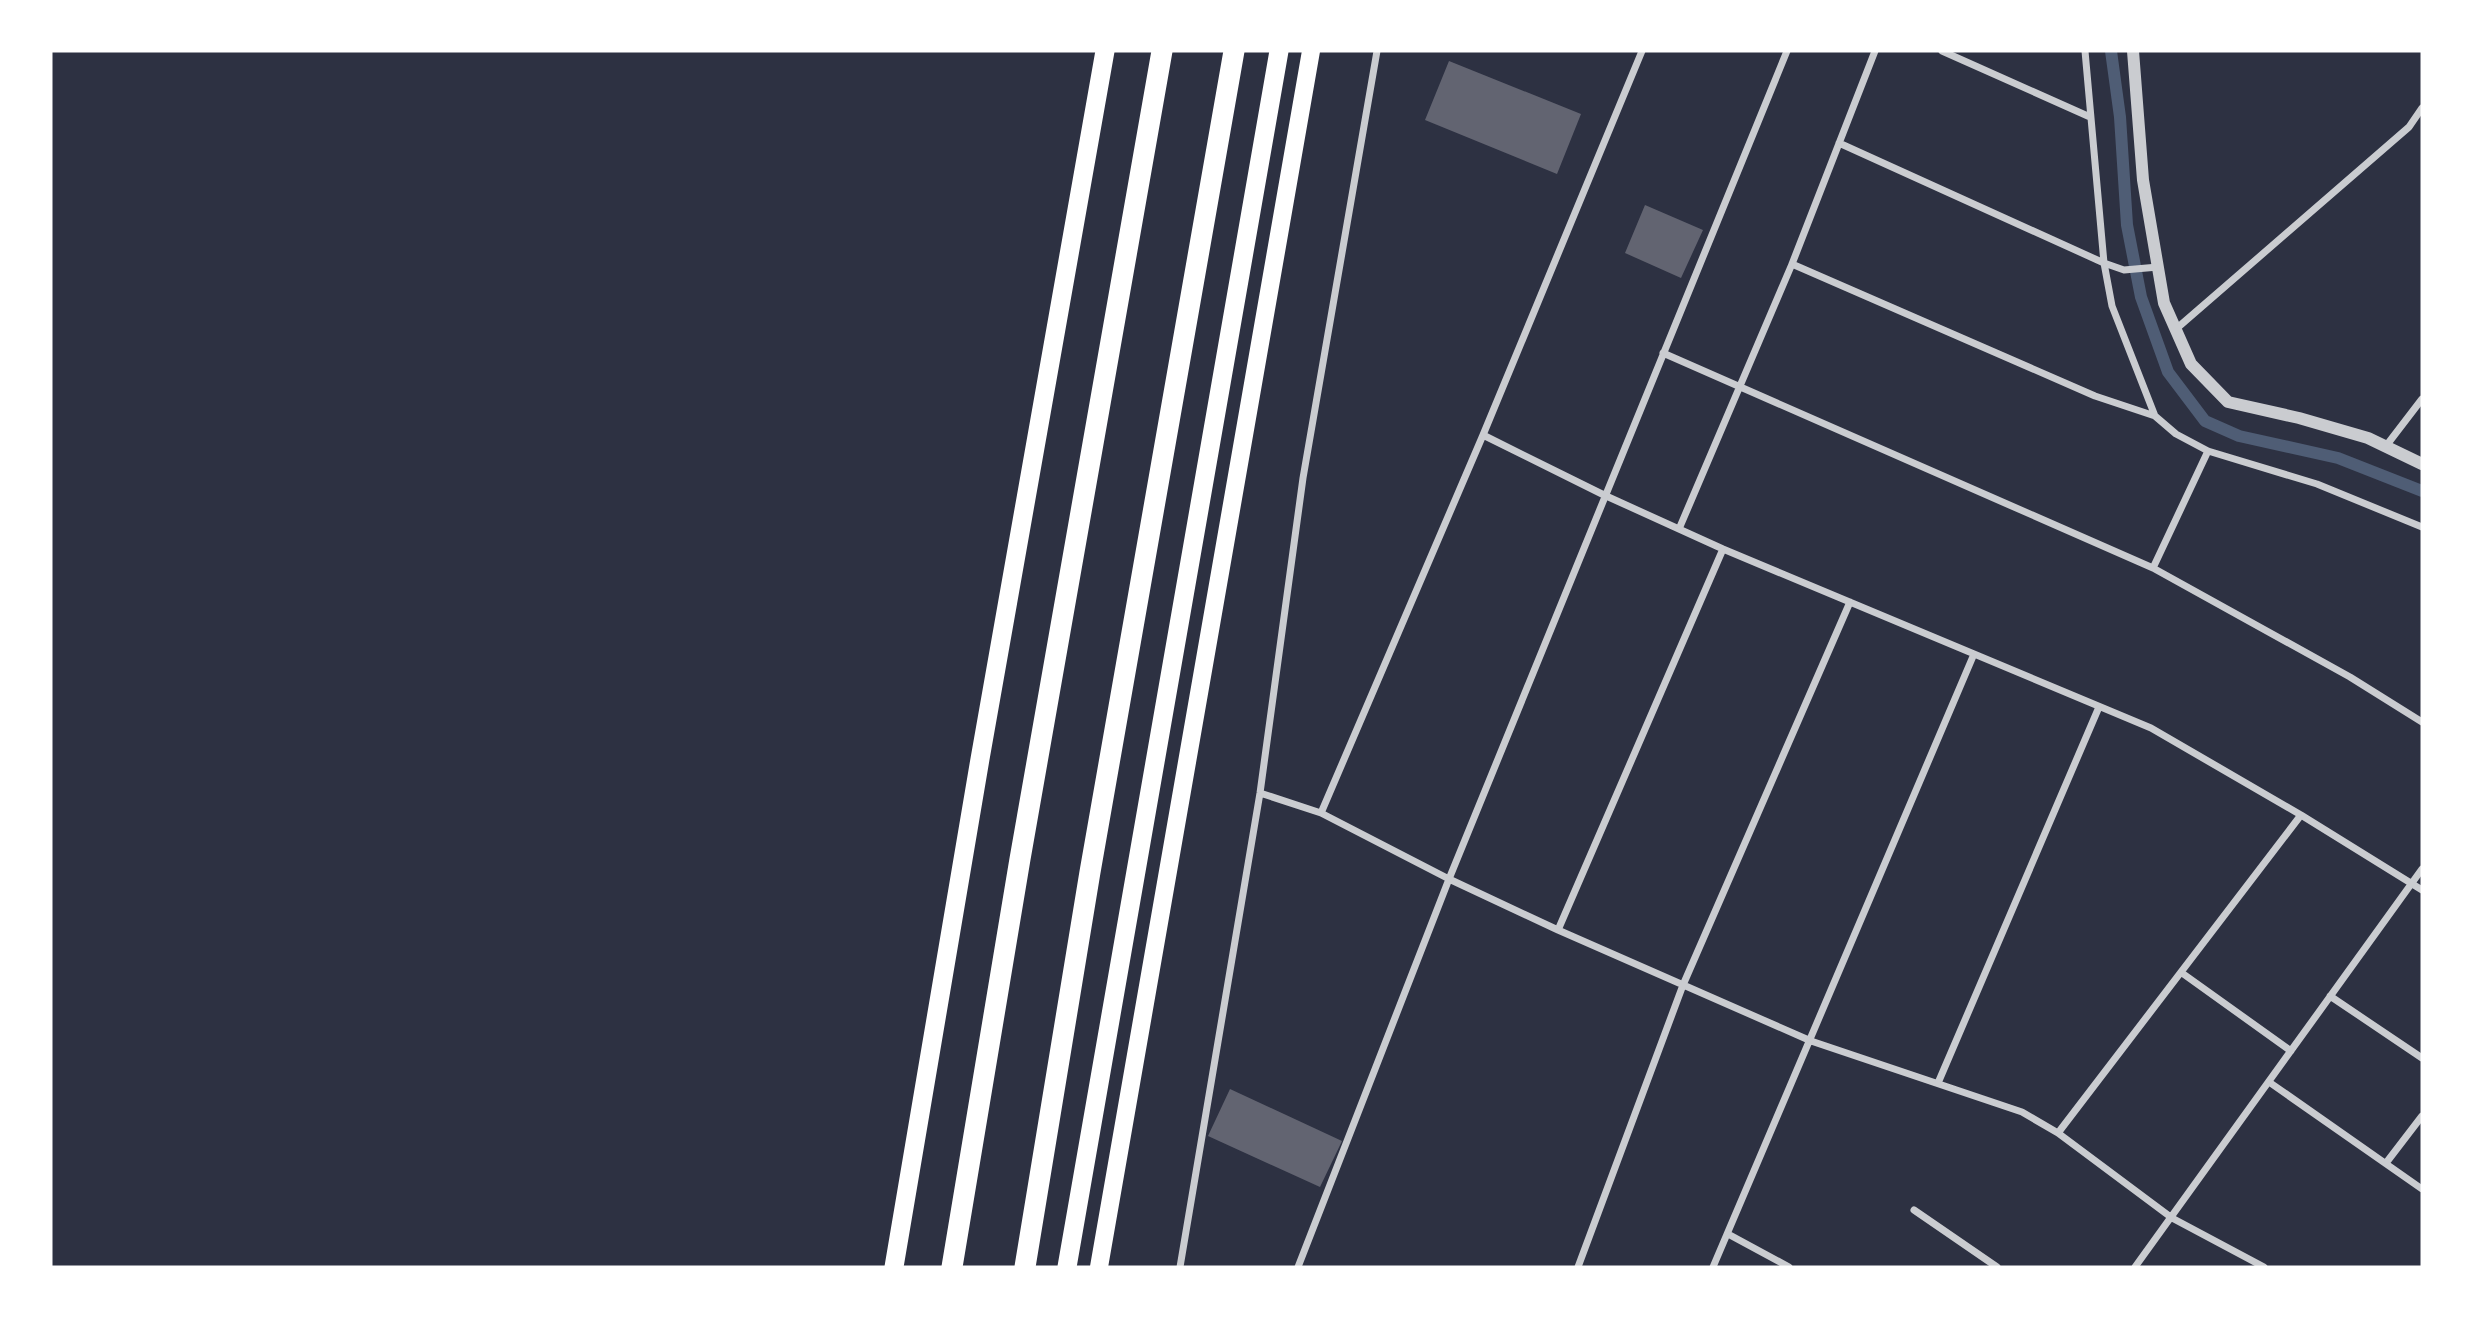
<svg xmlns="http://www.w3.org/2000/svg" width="2473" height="1318" viewBox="0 0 2473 1318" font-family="Merriweather,serif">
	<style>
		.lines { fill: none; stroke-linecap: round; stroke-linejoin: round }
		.stream { stroke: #4f5d75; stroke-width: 12 }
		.building { fill: #626471 }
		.minor { stroke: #caccd0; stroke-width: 7 }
		.tertiary { stroke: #caccd0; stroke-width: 12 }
		.primary { stroke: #fff; stroke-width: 18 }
		.trunk { stroke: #fff; stroke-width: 19 }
		.motorway { stroke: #fff; stroke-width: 21 }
	</style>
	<rect width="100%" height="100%" fill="#2d3142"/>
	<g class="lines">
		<path class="stream" d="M2111,51L2120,117L2127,225L2141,297L2168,372L2205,421L2239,436L2338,458L2422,491"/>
	</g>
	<path class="building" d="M1449,61L1581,114L1557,174L1425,120Z
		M1645,205L1703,230L1681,278L1625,253Z
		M1230,1089L1342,1141L1320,1187L1208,1136Z"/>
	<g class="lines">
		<path class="minor" d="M1942,51L2090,117
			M2085,51L2104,263L2112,306L2155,416L2176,434L2208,451L2317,484L2422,527
			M1839,143L2104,263L2124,270L2158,267
			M1792,264L2095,396L2155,416
			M2176,329L2409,127L2422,108
			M1663,353L2153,568L2350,677L2422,722
			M1483,435L1604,495L1723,549L2151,728L2301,815L2422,890
			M2386,446L2422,399
			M1679,529L1792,264L1875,51
			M2153,568L2208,451
			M1260,793L1321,813L1449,879L1558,930L1811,1041L2022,1112L2058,1133L2172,1218L2264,1267
			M1321,813L1483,435L1642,51
			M1558,930L1723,549
			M2182,973L2291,1051
			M2330,996L2422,1058
			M2269,1082L2422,1189
			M1938,1083L2099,707
			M2058,1133L2301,815
			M2386,1163L2422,1116
			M1914,1210L1997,1267
			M1728,1234L1789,1267
			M1180,1267L1260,793L1303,478L1377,51
			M1298,1267L1449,879L1787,51
			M1578,1267L1683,985L1850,602
			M1713,1267L1974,654
			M2135,1267L2422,869"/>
		<path class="tertiary" d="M2133,51L2143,180L2164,303L2191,364L2228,402L2299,418L2368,438L2422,464"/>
		<path class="primary" d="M1099,1267L1311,51"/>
		<path class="trunk" d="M894,1267L980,759L1105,51
			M1067,1267L1279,51"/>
		<path class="motorway" d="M952,1267L1020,859L1162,51
			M1025,1267L1090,872L1234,51"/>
	</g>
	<rect width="2473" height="1318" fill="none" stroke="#ffffff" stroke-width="105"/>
</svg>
